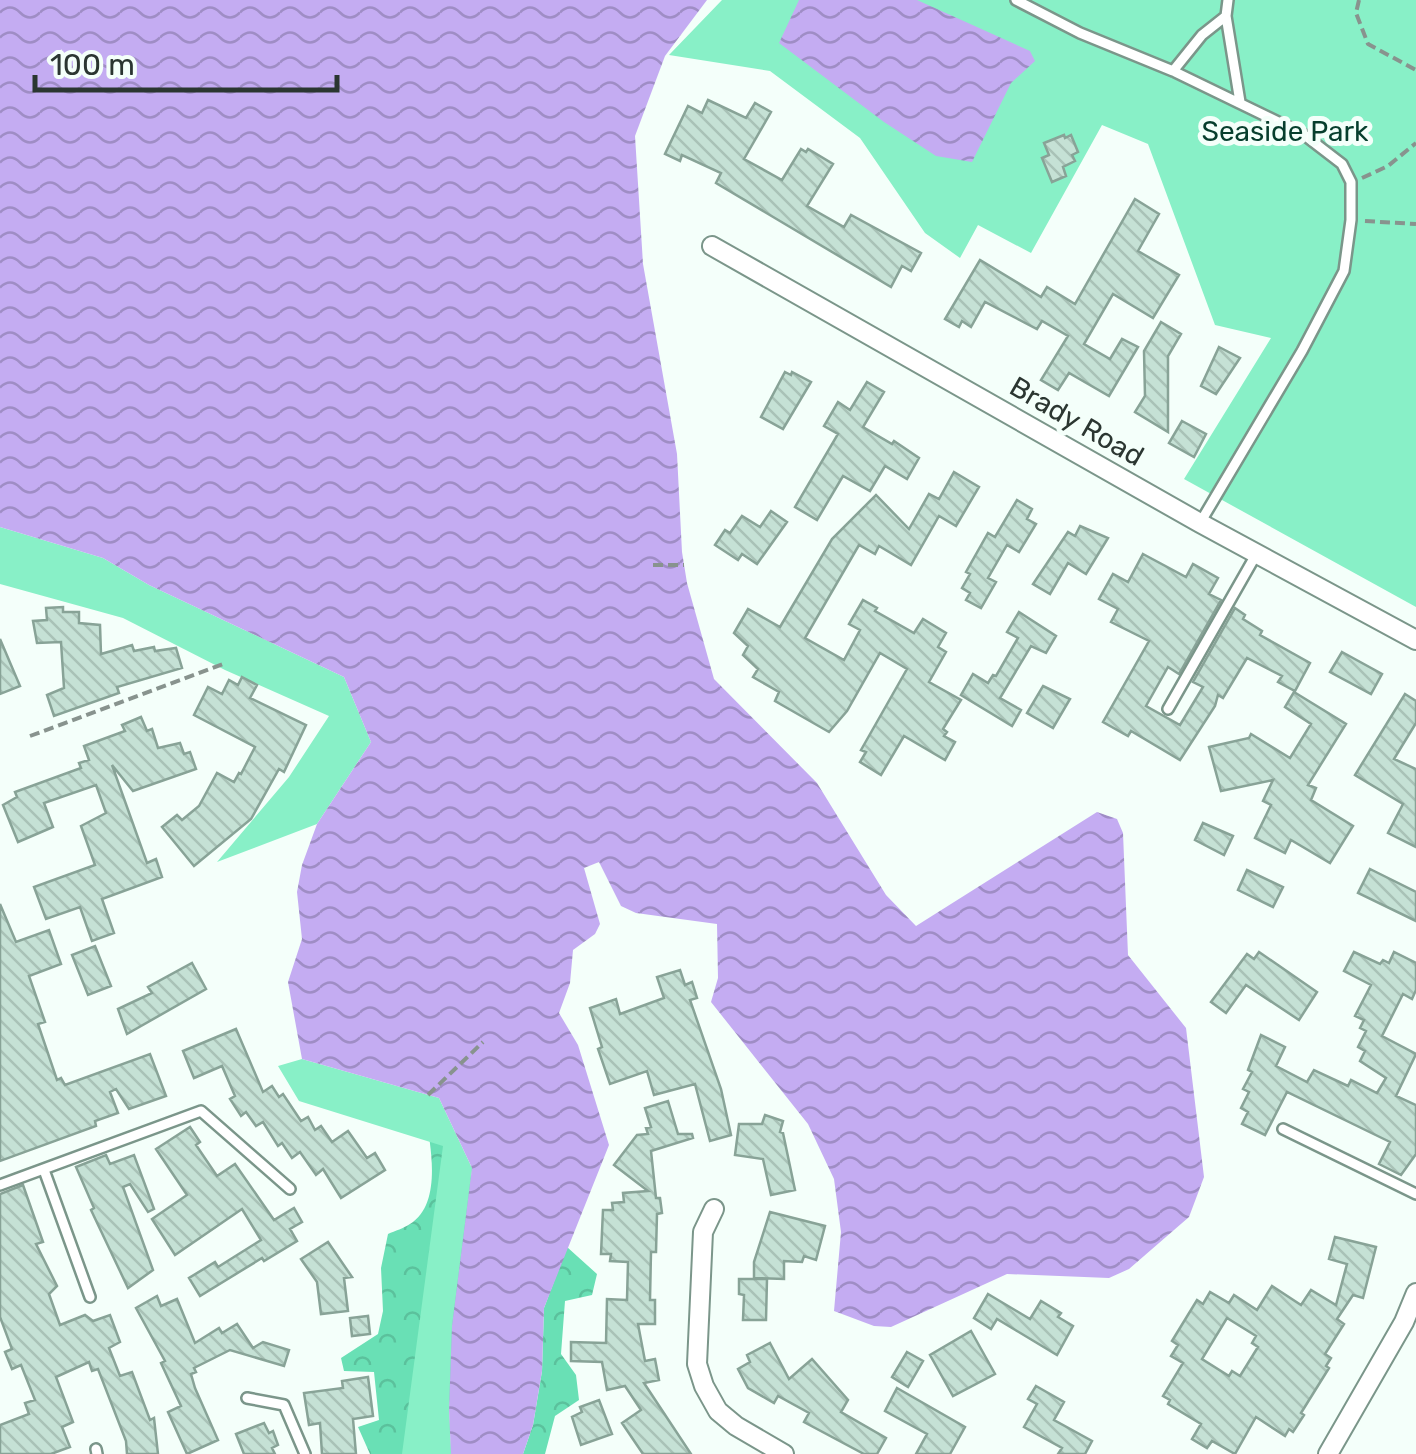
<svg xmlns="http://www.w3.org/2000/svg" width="1416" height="1454" viewBox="0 0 1416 1454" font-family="Rubik,sans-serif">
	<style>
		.forest { fill: url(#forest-crowns) }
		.park { fill: #88f0c7 }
		.water { fill: url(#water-waves) }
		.building { fill: url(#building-back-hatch); stroke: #88a397; stroke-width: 2.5; fill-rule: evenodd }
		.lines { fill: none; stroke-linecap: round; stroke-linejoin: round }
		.lane-casing { stroke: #7b968a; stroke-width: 14 }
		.street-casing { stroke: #7b968a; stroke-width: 22 }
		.path { stroke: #88938e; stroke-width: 4; stroke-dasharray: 10 5; stroke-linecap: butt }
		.lane { stroke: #fff; stroke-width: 9 }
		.street { stroke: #fff; stroke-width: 18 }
		.labels { text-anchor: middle; stroke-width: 10; stroke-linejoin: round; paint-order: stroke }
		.park-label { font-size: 28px; fill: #073e2d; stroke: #f4fffa }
		.street-label { font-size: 28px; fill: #2b3631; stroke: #f4fffa }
	</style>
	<defs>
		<pattern id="forest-crowns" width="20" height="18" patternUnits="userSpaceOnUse" patternTransform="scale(2.5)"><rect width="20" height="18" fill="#69e0b5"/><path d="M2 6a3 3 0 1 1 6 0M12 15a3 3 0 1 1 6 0" fill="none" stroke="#5bc19c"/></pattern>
		<pattern id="water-waves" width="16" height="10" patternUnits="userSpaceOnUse" patternTransform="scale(2.5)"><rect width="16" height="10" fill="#c4acf2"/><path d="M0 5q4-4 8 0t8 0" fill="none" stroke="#9f8dc5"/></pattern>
		<pattern id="building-back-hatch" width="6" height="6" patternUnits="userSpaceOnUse" patternTransform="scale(2.5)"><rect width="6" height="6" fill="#c5e1d5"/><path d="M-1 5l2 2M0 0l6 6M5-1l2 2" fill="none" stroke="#a9c2b7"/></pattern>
	</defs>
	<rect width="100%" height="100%" fill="#f4fffa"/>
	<path class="forest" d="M426,1118L472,1168L449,1410L451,1454H370L358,1427L379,1420L374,1372L344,1371L341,1358L378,1334L383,1311L381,1268L388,1234C395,1231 404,1228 410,1224C442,1204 431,1148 426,1118Z
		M567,1247L597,1274L592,1295L565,1301L561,1354L576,1375L579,1400L555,1416L545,1454H523L533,1425L542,1371L544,1308Z"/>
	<path class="park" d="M722,0H1416V607L1184,479L1271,338L1215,325L1148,144L1102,125L1031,253L978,225L960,258L925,233L860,138L770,71L669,55Z
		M0,527L103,558L149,585L344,677L371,742L317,824L217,862L289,777L329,716L225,670L123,618L0,584Z
		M302,1059L439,1098L472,1168L452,1326L449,1410L451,1454H402L443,1146L299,1101L278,1066Z"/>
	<path class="water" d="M0,0H707L665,56L635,136L643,264L677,454L682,552L687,583L714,679L817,783L886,895L916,926L1097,812L1117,819L1123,833L1128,955L1186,1028L1204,1177L1189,1217L1129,1269L1109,1278L1007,1274L891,1327L874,1326L834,1311L841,1232L834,1179L808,1124L711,1002L718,978L717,924L636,913L621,906L599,862L584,868L600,924L595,934L573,950L570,983L559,1013L578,1045L609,1145L544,1308L542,1371L533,1425L523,1454H451L449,1410L452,1326L472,1168L439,1098L302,1059L288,982L302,939L297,892L302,865L317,824L371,742L344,677L149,585L103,558L0,527Z
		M799,0H917L1030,51L1035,61L1011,83L972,162L936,156L884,122L779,43Z"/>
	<path class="building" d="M708,100L746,118L755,103L771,112L744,159L782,180L801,149L806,152L808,149L833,164L807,206L844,227L851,215L921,253L911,271L902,266L891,287L716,183L721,173L682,155L680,161L665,154L688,106L702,113Z
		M1064,135L1065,138L1071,135L1078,152L1072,155L1075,161L1063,167L1066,176L1052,182L1042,158L1049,155L1044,143Z
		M1135,199L1159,214L1138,251L1179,275L1153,318L1113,294L1084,344L1110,359L1122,339L1138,347L1109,396L1069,373L1058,390L1041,380L1068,336L1042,321L1037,329L985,302L971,327L962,321L959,327L945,319L980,260L1041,297L1047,287L1075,304Z
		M1161,322L1181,334L1168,356V432L1135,412L1145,396L1144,351Z
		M1219,347L1240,358L1216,394L1201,386Z
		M785,372L791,375L792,372L811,382L783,429L761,417Z
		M867,382L884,392L863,427L892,444L894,441L919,458L907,479L885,466L870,491L843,476L817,520L795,507L838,434L824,426L838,402L850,410Z
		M1182,421L1206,434L1194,457L1169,443Z
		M954,472L979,487L956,526L939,516L911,565L879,546L875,554L859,545L805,638L844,660L860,630L849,624L863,600L877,608L875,611L914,633L923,619L946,633L938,647L946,652L929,682L961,700L943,729L947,732L944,736L955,742L945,760L904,736L881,775L860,762L866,752L861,750L907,669L880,653L847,711L829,732L775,701L779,692L753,677L758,669L743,655L748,646L734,633L748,609L780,627L832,539L876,495L909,529L929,494L939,499Z
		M1017,500L1032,509L1027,519L1036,524L1019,552L1007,545L988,578L996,582L981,608L966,600L970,593L962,588L970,574L966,572L988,533L995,537Z
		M771,511L787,522L757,564L742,554L738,560L715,545L725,530L730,533L742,516L760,527Z
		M1080,526L1108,538L1086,574L1068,563L1050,594L1033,584L1068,532L1075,536Z
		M1143,554L1186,577L1193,564L1218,578L1209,594L1221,600L1179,674L1168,667L1146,706L1180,725L1203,687L1193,682L1235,608L1245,615L1243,619L1262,631L1260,635L1310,663L1295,691L1278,682L1282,676L1247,658L1223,698L1218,695L1215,706L1180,760L1131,731L1128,736L1103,722L1149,641L1111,622L1118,609L1099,599L1113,574L1128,582Z
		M63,607V612H79V623L100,625L101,654L132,645L134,651L154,647L155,651L176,648L182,668L117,687L119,693L54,716L47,695L64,688L61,642L37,643L33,621L47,620L46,608Z
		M1019,612L1056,636L1046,653L1031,646L1000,698L1021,710L1012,726L961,695L973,674L988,683L993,675L996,676L1018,638L1007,632Z
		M0,639L20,686L0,694Z
		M1342,652L1382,674L1371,694L1330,672Z
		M242,677L257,685L250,698L306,725L284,772L279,769L251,819L194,866L162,827L177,815L182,820L199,806L217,773L234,782L239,773L241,774L255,747L194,715L208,687L222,694L229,680L238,685Z
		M1043,686L1070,699L1053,728L1027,713Z
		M1294,692L1346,724L1308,785L1316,788L1311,800L1353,826L1330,863L1291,840L1285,853L1255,838L1271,805L1263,801L1273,780L1221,791L1209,747L1249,738L1251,734L1290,758L1311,724L1285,707Z
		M1405,694L1416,701V723L1394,759L1416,769V847L1388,833L1403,804L1355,775Z
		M141,717L147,731L152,729L158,748L180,743L184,754L190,752L196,769L133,791L112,765L147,863L156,859L162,877L102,899L114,933L92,941L80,907L46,919L34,887L95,865L81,826L106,813L96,785L44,803L53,827L18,842L3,805L17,797L15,792L81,768L79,763L89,760L84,746L125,731L122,725Z
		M1203,823L1233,836L1224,855L1195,840Z
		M1370,869L1416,892V921L1358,893Z
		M1247,870L1283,887L1273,907L1238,890Z
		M0,904L16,942L49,930L61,964L29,976L45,1022L38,1024L57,1080L61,1078L65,1085L150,1054L166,1096L129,1109L116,1089L110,1092L118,1113L95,1121L96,1126L0,1161Z
		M95,946L111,986L88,995L72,955Z
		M1259,952L1317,992L1299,1020L1246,985L1226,1013L1211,1002L1247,954L1254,959Z
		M1354,952L1380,964L1383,960L1389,963L1394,952L1416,963V990L1412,999L1403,994L1382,1036L1416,1054L1396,1096L1416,1105V1154L1401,1175L1379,1164L1390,1142L1287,1092L1265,1135L1242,1124L1248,1112L1241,1108L1249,1092L1243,1089L1252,1072L1248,1070L1261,1035L1285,1047L1276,1066L1307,1082L1314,1070L1348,1086L1351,1080L1377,1093L1386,1078L1360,1061L1365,1051L1358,1047L1366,1031L1360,1028L1364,1020L1355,1016L1371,985L1344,971Z
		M192,963L206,989L127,1034L118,1009L152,993L148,987Z
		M680,970L685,985L692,982L697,998L690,1000L721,1089L731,1135L710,1141L695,1084L654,1095L647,1071L610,1084L598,1049L602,1047L590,1008L616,999L620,1014L664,998L657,977Z
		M236,1029L263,1092L272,1086L279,1097L283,1094L301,1121L308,1117L315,1130L321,1126L332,1142L348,1131L367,1158L375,1153L385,1170L341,1198L323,1169L316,1175L300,1152L292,1158L282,1143L278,1146L263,1122L256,1126L246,1112L241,1116L230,1099L235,1096L222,1066L194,1078L183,1051Z
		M668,1101L678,1134H692L693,1138L651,1151L656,1198H660L662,1213L657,1214L656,1252H651L650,1300H655V1324H638L645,1361L655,1359L659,1380L644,1383L691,1454H643L622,1423L641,1410L625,1386L607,1390L602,1362L571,1361V1342L606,1343L607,1299L627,1300L628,1262L610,1261L611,1254H601L603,1210H613L612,1203L624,1202L623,1193L648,1191L614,1165L637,1135L648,1134L646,1128L651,1127L645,1108Z
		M765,1115L783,1121L780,1132L783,1133L795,1190L771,1195L763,1159L735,1155L739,1124H762Z
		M190,1127L200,1142L196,1145L217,1176L235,1164L274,1220L294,1208L302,1222L290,1229L297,1241L264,1261L262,1258L200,1296L189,1278L215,1262L218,1267L261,1240L242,1209L175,1255L152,1219L187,1195L156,1149Z
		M106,1155L110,1164L134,1155L154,1209L148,1212L130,1184L123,1187L153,1270L128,1288L91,1210L94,1208L76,1167Z
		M23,1185L43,1242L36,1244L57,1286L49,1294L60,1325L85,1315L93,1321L110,1315L120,1342L109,1348L120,1376L132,1372L150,1420L154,1418L158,1454H127L126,1441L98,1369L92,1371L89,1362L56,1377L73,1422L62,1427L70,1447L51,1454H0V1425L29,1414L25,1403L35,1400L21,1365L12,1369L5,1352L12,1349L0,1317V1194Z
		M770,1212L825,1226L816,1260L804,1256L802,1262L784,1261V1279L754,1278V1262Z
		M1335,1237L1376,1247L1363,1298L1353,1295L1337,1319L1344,1324L1325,1354L1331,1358L1326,1366L1329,1368L1301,1413L1304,1415L1293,1432L1289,1429L1285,1436L1256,1417L1235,1454L1212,1441L1207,1448L1192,1439L1201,1424L1168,1404L1170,1400L1163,1396L1183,1363L1171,1356L1178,1345L1172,1341L1197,1300L1203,1304L1210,1292L1229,1303L1234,1295L1257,1310L1272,1286L1301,1305L1311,1290L1336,1305L1347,1264L1329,1259ZM1227,1318L1256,1336L1252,1343L1258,1347L1240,1376L1232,1371L1229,1376L1202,1359Z
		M328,1242L352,1277L344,1278L348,1311L321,1314L317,1282L301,1259Z
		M739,1279H767L766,1320H743L744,1295L739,1294Z
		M988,1294L1030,1319L1041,1301L1061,1313L1058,1317L1073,1326L1057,1355L997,1319L991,1329L974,1318Z
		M157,1296L161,1306L177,1299L195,1343L219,1328L222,1333L237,1324L253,1348L263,1342L289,1350L284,1366L230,1350L194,1368L196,1372L191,1374L195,1388L218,1440L187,1454L168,1412L181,1406L161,1363L165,1361L136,1308Z
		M368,1316L370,1334L352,1336L350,1318Z
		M971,1331L995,1374L953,1396L930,1355Z
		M770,1343L789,1379L812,1359L848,1400L841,1412L886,1438L877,1454H864L804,1422L809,1413L778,1396L774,1403L748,1388L738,1369L750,1362L747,1355Z
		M907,1352L923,1361L908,1387L892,1377Z
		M368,1377L373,1416L353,1419L356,1454H322L320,1423L309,1425L304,1393L343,1388L342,1381Z
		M1036,1386L1064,1402L1054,1420L1092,1441L1085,1454H1058L1062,1448L1024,1427L1037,1404L1028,1399Z
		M897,1388L965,1427L950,1454H916L927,1434L885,1411Z
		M599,1400L612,1434L581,1445L572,1417L582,1412L580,1407Z
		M264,1423L269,1433L273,1431L278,1445L272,1448L275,1454H244L236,1434Z"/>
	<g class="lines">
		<g class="lane-casing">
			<path id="lane" d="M1016,0L1080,33L1173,71L1303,134L1342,164L1351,182V220L1344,271L1302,351L1200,523
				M1228,0L1226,16L1240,102
				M1173,71L1202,35L1226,16
				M1168,709L1257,553
				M1283,1129L1416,1194
				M44,1170L90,1297
				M0,1185L201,1111L290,1189
				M247,1398L284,1405L305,1454
				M96,1449L97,1454"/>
		</g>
		<g class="street-casing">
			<path id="street" d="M712,246L1200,523L1416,640
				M714,1209L703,1232L697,1364L704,1386L718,1411L736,1426L784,1454
				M1328,1454L1404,1322L1416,1293"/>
		</g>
		<path class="path" d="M1359,0L1356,13L1368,44L1416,70
			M1362,178L1388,166L1416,143
			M1365,221L1416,224
			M653,565H684
			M30,736L226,663
			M428,1095L483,1042"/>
		<use href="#lane" class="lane"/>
		<use href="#street" class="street"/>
	</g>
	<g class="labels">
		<g class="park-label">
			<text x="1285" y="141">Seaside Park</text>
		</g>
		<g class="street-label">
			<text transform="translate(1077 421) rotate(30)" y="10">Brady Road</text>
		</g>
	</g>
	<path d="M35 75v15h302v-15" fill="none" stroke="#2b3631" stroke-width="5"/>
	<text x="50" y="75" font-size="30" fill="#2b3631" stroke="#f4fffa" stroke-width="8" paint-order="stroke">100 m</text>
</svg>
